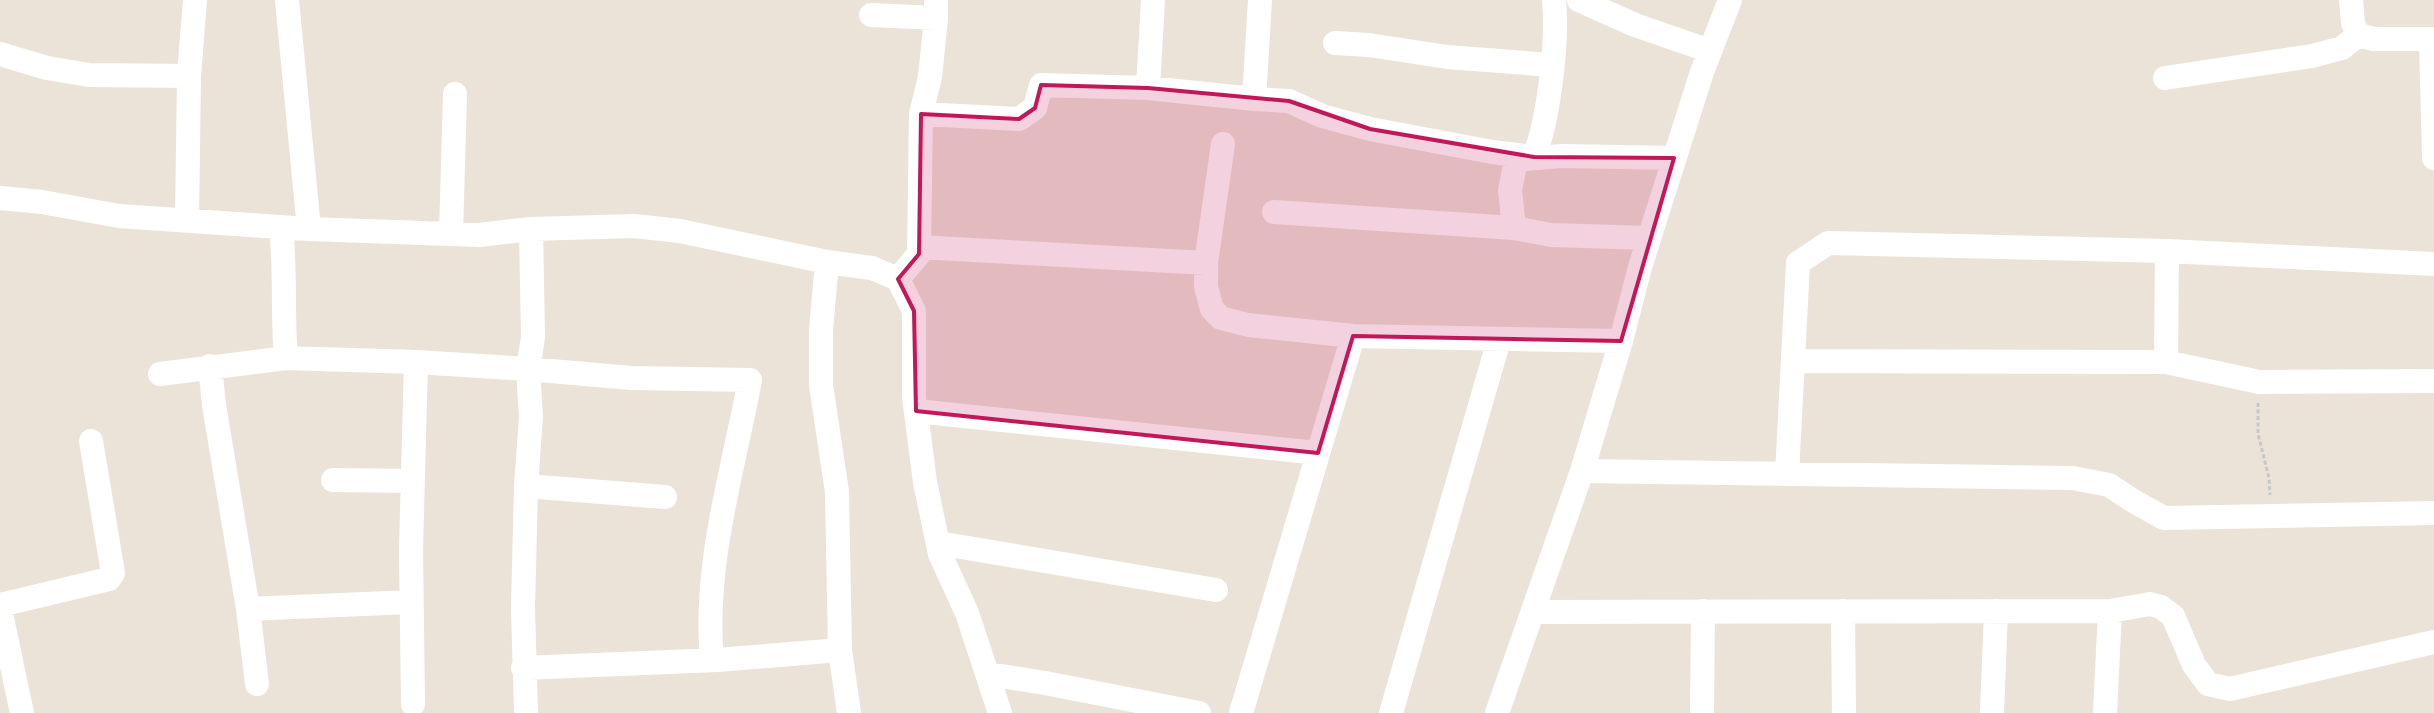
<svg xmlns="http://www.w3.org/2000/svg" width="2434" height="713" viewBox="0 0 2434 713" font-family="'Roboto Condensed',sans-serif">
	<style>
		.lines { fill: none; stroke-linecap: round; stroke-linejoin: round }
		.path { stroke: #c7c7c7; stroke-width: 3; stroke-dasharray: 4 2.5; stroke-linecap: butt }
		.street { stroke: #fff; stroke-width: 24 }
		.marked { fill: #c2185b; fill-opacity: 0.2; stroke: #c2185b; stroke-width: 4; stroke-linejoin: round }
	</style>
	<rect width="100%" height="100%" fill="#ece3d8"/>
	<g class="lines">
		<path class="path" d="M2258,403V434L2269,478L2270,495"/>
		<path class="street" d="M287,0L309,229
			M1579,0L1635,25L1710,51
			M2351,0L2353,23L2358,35L2374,39H2434
			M871,15L936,18
			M2431,40L2434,158
			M1335,43L1369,45L1447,57L1551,65
			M0,54L47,68L89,75L189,76
			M2165,78L2312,56L2342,48L2358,35
			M1148,88L1153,0
			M1254,99L1289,101L1322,116L1370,129L1492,152L1534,157C1549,118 1558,42 1554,0
			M921,114L1019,119L1035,108L1041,85L1148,88L1254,99L1260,0
			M1223,144L1206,263V287L1212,309L1221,318L1248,325L1353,336L1621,341
			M0,198L42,202L119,216L309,229L479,235L531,229L634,226L680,231L827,262L872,268L898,279L914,311V397L925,482L940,554L967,613L1000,713
			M1274,212L1514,228L1551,235L1649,238
			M187,219L189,76L195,0
			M1514,228L1510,190L1516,160L1562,156L1674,158
			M531,229L533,337L528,369L631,378L750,380C733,471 703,566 712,660
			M451,234L455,94
			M919,247L1206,263
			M827,262L821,330V385L837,492L840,650L849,713
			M898,279L919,254L921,114L930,77L936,18V0
			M286,358L416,362L411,550L413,704
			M1793,361L2166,362L2259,382L2434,381
			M416,362L528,369L531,417L526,486L523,609L526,713
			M2166,362L2167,251
			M210,366L214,405L248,609L257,684
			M160,374L286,358C282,314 286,271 281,227
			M916,411L1318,453
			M1582,471L2073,478L2109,485L2135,502L2164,518L2434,513
			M1787,474L1798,263L1828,243L2167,251L2434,264
			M333,480L411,481
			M526,486L665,497
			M938,543L1216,590
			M0,605L109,579L113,573L91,441
			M0,609L22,713
			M248,609L410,602
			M1843,611L1844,713
			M1534,612L2110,611L2150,604L2161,607L2173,616L2194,665L2208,684L2230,689L2434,642
			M523,668L717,660L840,650
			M988,674L1045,683L1199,713
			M1241,713L1353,336
			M1391,713L1499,340
			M1497,713L1582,471L1621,341L1640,267L1702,72L1730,0
			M1702,713L1703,611
			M1992,713L1996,611
			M2105,713L2110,611"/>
	</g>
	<path class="marked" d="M1041,85L1148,88L1289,101L1370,129L1534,157L1674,158L1621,341L1353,336L1318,453L916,411L914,311L898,279L919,254L921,114L1019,119L1035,108Z"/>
</svg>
